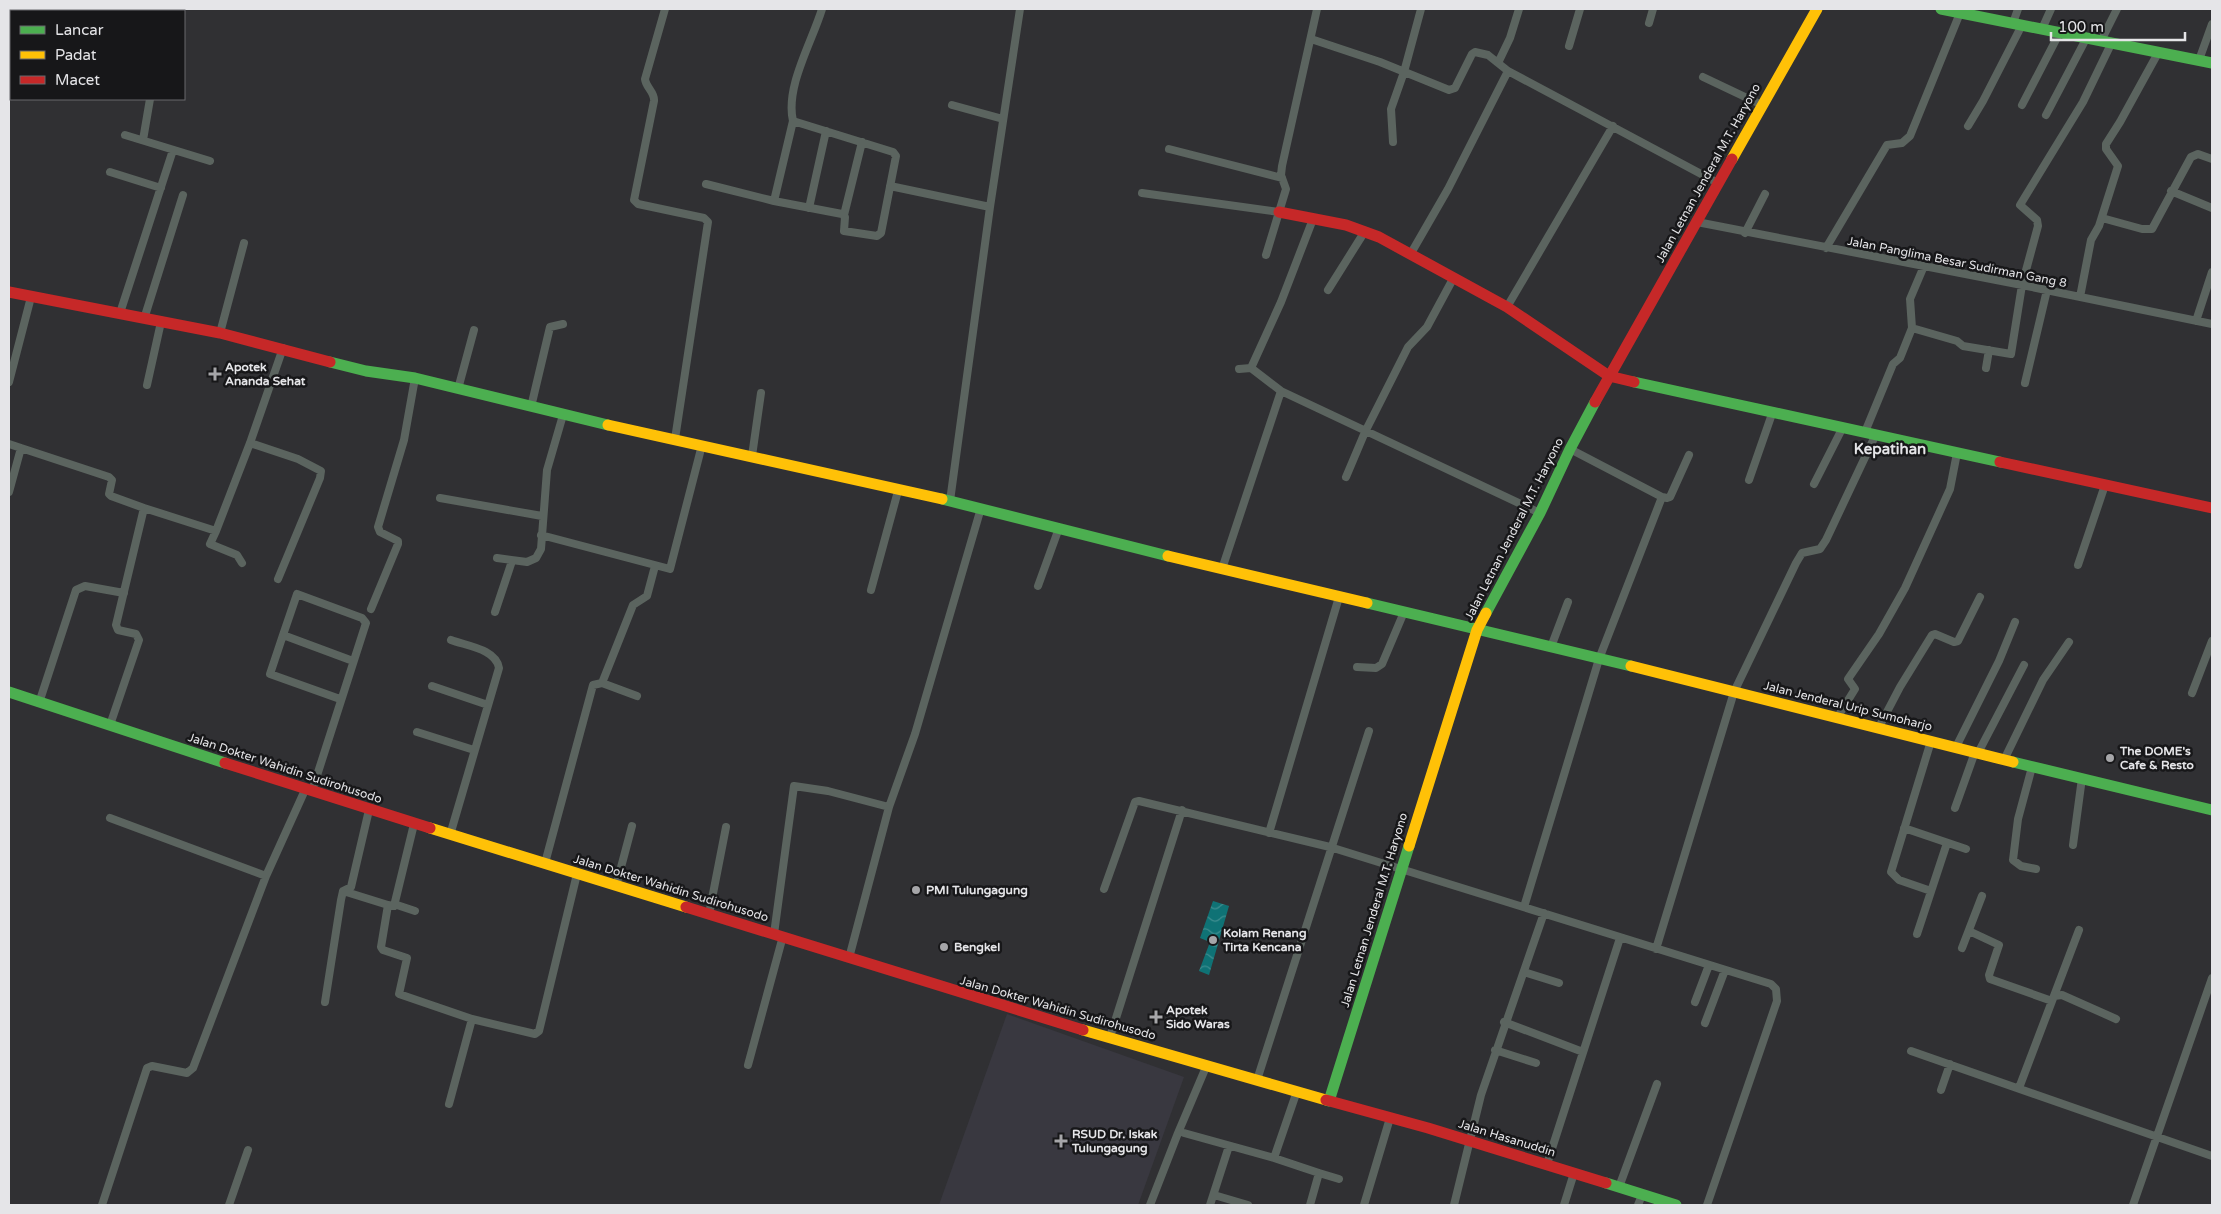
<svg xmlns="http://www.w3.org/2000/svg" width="2221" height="1214" viewBox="0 0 2221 1214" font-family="'Varela Round',sans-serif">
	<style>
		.built { fill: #393840 }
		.water { fill: url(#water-waves) }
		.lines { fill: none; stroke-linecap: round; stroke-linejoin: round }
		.street { stroke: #5b645f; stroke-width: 8 }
		.fast { stroke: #4caf50; stroke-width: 11 }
		.slow { stroke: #ffc107; stroke-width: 11 }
		.jam { stroke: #c62828; stroke-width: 11 }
		.poi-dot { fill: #a6a6a9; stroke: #171719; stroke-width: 2 }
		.labels { text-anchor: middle; stroke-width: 5; stroke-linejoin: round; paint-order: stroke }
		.street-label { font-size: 12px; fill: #e5e5e8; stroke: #171719 }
		.poi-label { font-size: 12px; font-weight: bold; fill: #e5e5e8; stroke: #171719; text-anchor: start }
		.quarter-label { font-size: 15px; font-weight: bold; fill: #e5e5e8; stroke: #171719 }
	</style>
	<defs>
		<pattern id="water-waves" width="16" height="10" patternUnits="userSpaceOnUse" patternTransform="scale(1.25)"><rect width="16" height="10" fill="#0f7275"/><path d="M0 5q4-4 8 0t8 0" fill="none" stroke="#3d8d8f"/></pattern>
	</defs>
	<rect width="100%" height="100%" fill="#303033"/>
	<path class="built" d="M1007,1014L1184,1077L1138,1205H939Z"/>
	<path class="water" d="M1213,901L1229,906L1209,975L1199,971L1210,942L1200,938Z"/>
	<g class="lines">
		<path class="street" d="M665,9L645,79C646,88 655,92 654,101L634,200L638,204L704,218L708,222L675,439
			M1649,23L1653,9
			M2013,23L2018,9
			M2042,29L2051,9
			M1311,39L1380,62L1449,90L1455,88L1472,54L1475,52L1488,55L1508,71L1718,183
			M2102,39L2117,9
			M1569,46L1580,9
			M2199,60L2212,24
			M1498,63L1510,38L1519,9
			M1703,77L1762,105
			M952,105L1003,119
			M2022,105L2060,32
			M2046,115L2087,37
			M793,121C785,87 812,42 822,9
			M1968,126L1983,101L2022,25
			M125,135L210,161
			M143,140L150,99
			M1393,142L1391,109L1404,72L1421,9
			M1169,149L1282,178
			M110,172L161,188
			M706,184L774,201L842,214L845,217L844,231L877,236L881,233L896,156L893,152L793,121L774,201
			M890,186L990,207
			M2171,191L2212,208
			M1142,193L1279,212
			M809,208L826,131
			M844,215L862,142
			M2102,218L2142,229H2152L2191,157L2198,154L2212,159
			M1697,222L2022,285L2212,324
			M1745,233L1765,194
			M1826,248L1887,145L1902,143L1910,136L1960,13
			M1266,255L1286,189L1281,175L1282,166L1317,9
			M1410,255L1448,189L1508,71
			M1328,290L1365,231
			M2080,297L2091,240L2099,226L2118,166L2106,149V144L2120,122L2158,53
			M1507,307L1613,126
			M120,313L173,150
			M144,319L183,195
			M2196,321L2212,272
			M1912,328L1957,341L1963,346L2011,354L2022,285L2038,226L2037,220L2020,205L2083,102L2112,42
			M220,333L244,243
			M1251,368L1281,302L1313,219
			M1986,368L1989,350
			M1239,369L1251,368L1281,391L1540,513
			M9,382L31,297
			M2025,383L2047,290
			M147,385L161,322
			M458,389L474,330
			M531,407L550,327L563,324
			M1865,432L1893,364L1900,358L1912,328L1910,299L1924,266
			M250,443L298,459L321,471L320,478L278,579
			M9,444L21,448L9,492
			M21,448L109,477L112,480L109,494L111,496L144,508
			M752,456L761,393
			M1346,477L1365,432L1408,347L1427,327L1454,277
			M1749,480L1773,411
			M1814,484L1843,427
			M1662,497L1667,498L1670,497L1689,455
			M440,498L542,516
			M950,501L990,207L1020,9
			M216,531L210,544L237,555L242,563
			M541,535L670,569L702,445
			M497,558L527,562L536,558L541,549L547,470L563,415
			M2078,565L2105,485
			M1222,569L1281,391
			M1038,586L1059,528
			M871,590L898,491
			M371,609L398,544V541L380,532L378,527L404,440L415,378
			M495,612L512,561
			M283,635L270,674L340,699
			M1551,647L1568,602
			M1357,667L1376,668L1382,664L1404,612
			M602,683L633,605L647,596L655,566
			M432,686L488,705
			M2192,693L2212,641
			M39,703L76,590L85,586L124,593
			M1837,718L1855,689L1848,679L1879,634L1905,588L1950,489L1957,453
			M110,725L139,640L136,634L118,630L116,625L144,508L216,531L250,443L283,348
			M1878,729L1900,687L1932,635L1935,634L1954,642L1958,641L1980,597
			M417,732L474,750
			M1931,741L1891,872L1899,880L1931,891
			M1956,747L1999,661L2015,622
			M1978,753L2024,665
			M2004,760L2043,680L2069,642
			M2032,767L2018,819L2013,860L2021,866L2036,869
			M312,791L366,623L362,618L297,594L283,635L353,661
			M1955,808L1975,752
			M110,818L266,876
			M1904,828L1966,849
			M1269,833L1339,597
			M450,835L499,668C496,649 467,646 451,640
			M2073,845L2082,778
			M545,863L593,685L602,683L637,696
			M616,886L632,826
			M1104,889L1135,802L1139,801L1330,847L1771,984L1776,989L1777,1001L1707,1205
			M343,891L388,905L381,947L383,950L407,958L399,994L472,1019L535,1034L539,1031L577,874
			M394,904L415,911
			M388,905L394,906L414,824
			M1524,907L1599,659L1662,497L1570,449
			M709,914L726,827
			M1969,931L1999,945L1989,975L1990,979L2052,1001
			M774,934L794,786L828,791L889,807
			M1917,934L1947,843
			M1962,948L1982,896
			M1656,949L1734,692L1796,563L1802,553L1820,549L1826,540L1876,434
			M849,958L889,807L915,734L981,508
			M1524,972L1559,983
			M2054,996L2062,995L2116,1019
			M325,1002L341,900L343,891L351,887L369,810
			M1695,1002L1709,965
			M1504,1022L1583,1052
			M1705,1023L1725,970
			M1110,1037L1182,810
			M1495,1050L1536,1063
			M1911,1051L2212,1156
			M748,1065L783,936
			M1257,1080L1369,731
			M2019,1088L2079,930
			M1941,1090L1950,1064
			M449,1104L472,1019
			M1184,1133L1274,1158L1319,1173L1310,1205
			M1274,1158L1297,1091
			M1547,1164L1620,938
			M1319,1173L1339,1179
			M1619,1187L1657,1084
			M1214,1195L1248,1205
			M102,1205L147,1068L152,1066L187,1073L193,1068L266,876L305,790
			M229,1205L248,1150
			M1150,1205L1178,1133L1206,1067
			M1210,1205L1229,1146
			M1364,1205L1390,1118
			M1454,1205L1481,1095L1544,913
			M1564,1205L1574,1173
			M1638,1205L1642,1195
			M2133,1205L2212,978"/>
		<path class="fast" d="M1941,9L2212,63
			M330,362L366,371L415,378L608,425
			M1634,382L2000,462
			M942,499L1168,556
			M1367,603L1631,666
			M1486,613L1540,513L1570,449L1595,402
			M9,692L225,763
			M2013,762L2212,810
			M1329,1101L1409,846
			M1606,1183L1676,1205"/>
		<path class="slow" d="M1732,159L1817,9
			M608,425L942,499
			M1168,556L1367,603
			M1631,666L2013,762
			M430,828L686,907
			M1409,846L1477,630L1486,613
			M1083,1030L1326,1100"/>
		<path class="jam" d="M1279,212L1346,225L1379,237L1507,307L1609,376L1634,382
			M9,292L220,333L330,362
			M1595,402L1732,159
			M2000,462L2212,508
			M225,763L430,828
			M686,907L1083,1030
			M1326,1100L1428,1128L1606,1183"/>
	</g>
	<g class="poi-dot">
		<path d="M212.5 366.5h5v5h5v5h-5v5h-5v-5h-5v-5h5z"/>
		<circle cx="2110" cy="758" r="5"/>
		<circle cx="916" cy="890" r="5"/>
		<circle cx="1213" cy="940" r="5"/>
		<circle cx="944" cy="947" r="5"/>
		<path d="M1153.5 1009.5h5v5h5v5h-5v5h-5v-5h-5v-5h5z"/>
		<path d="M1058.5 1133.5h5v5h5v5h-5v5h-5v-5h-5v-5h5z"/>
	</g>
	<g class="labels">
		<g class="street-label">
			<text transform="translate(1708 173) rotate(-61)" y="4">Jalan Letnan Jenderal M.T. Haryono</text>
			<text transform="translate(1957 262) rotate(11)" y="4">Jalan Panglima Besar Sudirman Gang 8</text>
			<text transform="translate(1514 529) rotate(-63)" y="4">Jalan Letnan Jenderal M.T. Haryono</text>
			<text transform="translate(1848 706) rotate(14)" y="4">Jalan Jenderal Urip Sumoharjo</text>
			<text transform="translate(285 768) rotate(18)" y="4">Jalan Dokter Wahidin Sudirohusodo</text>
			<text transform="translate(671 888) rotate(17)" y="4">Jalan Dokter Wahidin Sudirohusodo</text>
			<text transform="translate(1374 910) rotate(-73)" y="4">Jalan Letnan Jenderal M.T. Haryono</text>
			<text transform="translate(1058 1008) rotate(16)" y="4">Jalan Dokter Wahidin Sudirohusodo</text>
			<text transform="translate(1507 1138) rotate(17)" y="4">Jalan Hasanuddin</text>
		</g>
		<g class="poi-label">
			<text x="225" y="371">Apotek<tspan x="225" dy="14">Ananda Sehat</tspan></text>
			<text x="2120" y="755">The DOME's<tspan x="2120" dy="14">Cafe &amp; Resto</tspan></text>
			<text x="926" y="894">PMI Tulungagung</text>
			<text x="1223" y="937">Kolam Renang<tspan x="1223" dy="14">Tirta Kencana</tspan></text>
			<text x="954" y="951">Bengkel</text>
			<text x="1166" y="1014">Apotek<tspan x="1166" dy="14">Sido Waras</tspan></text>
			<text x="1072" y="1138">RSUD Dr. Iskak<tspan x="1072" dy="14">Tulungagung</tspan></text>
		</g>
		<g class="quarter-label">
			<text x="1890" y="454">Kepatihan</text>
		</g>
	</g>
	<rect width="2221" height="1214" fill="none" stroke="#e5e5e8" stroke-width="20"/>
	<rect x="10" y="10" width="175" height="90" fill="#171719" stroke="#69696c"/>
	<rect x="20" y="26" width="25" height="8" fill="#4caf50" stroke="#69696c"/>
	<text x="55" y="35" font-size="15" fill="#e5e5e8">Lancar</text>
	<rect x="20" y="51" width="25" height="8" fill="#ffc107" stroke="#69696c"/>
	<text x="55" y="60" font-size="15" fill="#e5e5e8">Padat</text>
	<rect x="20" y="76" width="25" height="8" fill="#c62828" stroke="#69696c"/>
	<text x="55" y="85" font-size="15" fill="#e5e5e8">Macet</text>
	<path d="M2051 32v8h134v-8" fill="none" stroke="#e5e5e8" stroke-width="2.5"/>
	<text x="2058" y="32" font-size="15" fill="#e5e5e8" stroke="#171719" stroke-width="4" paint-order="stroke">100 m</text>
</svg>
